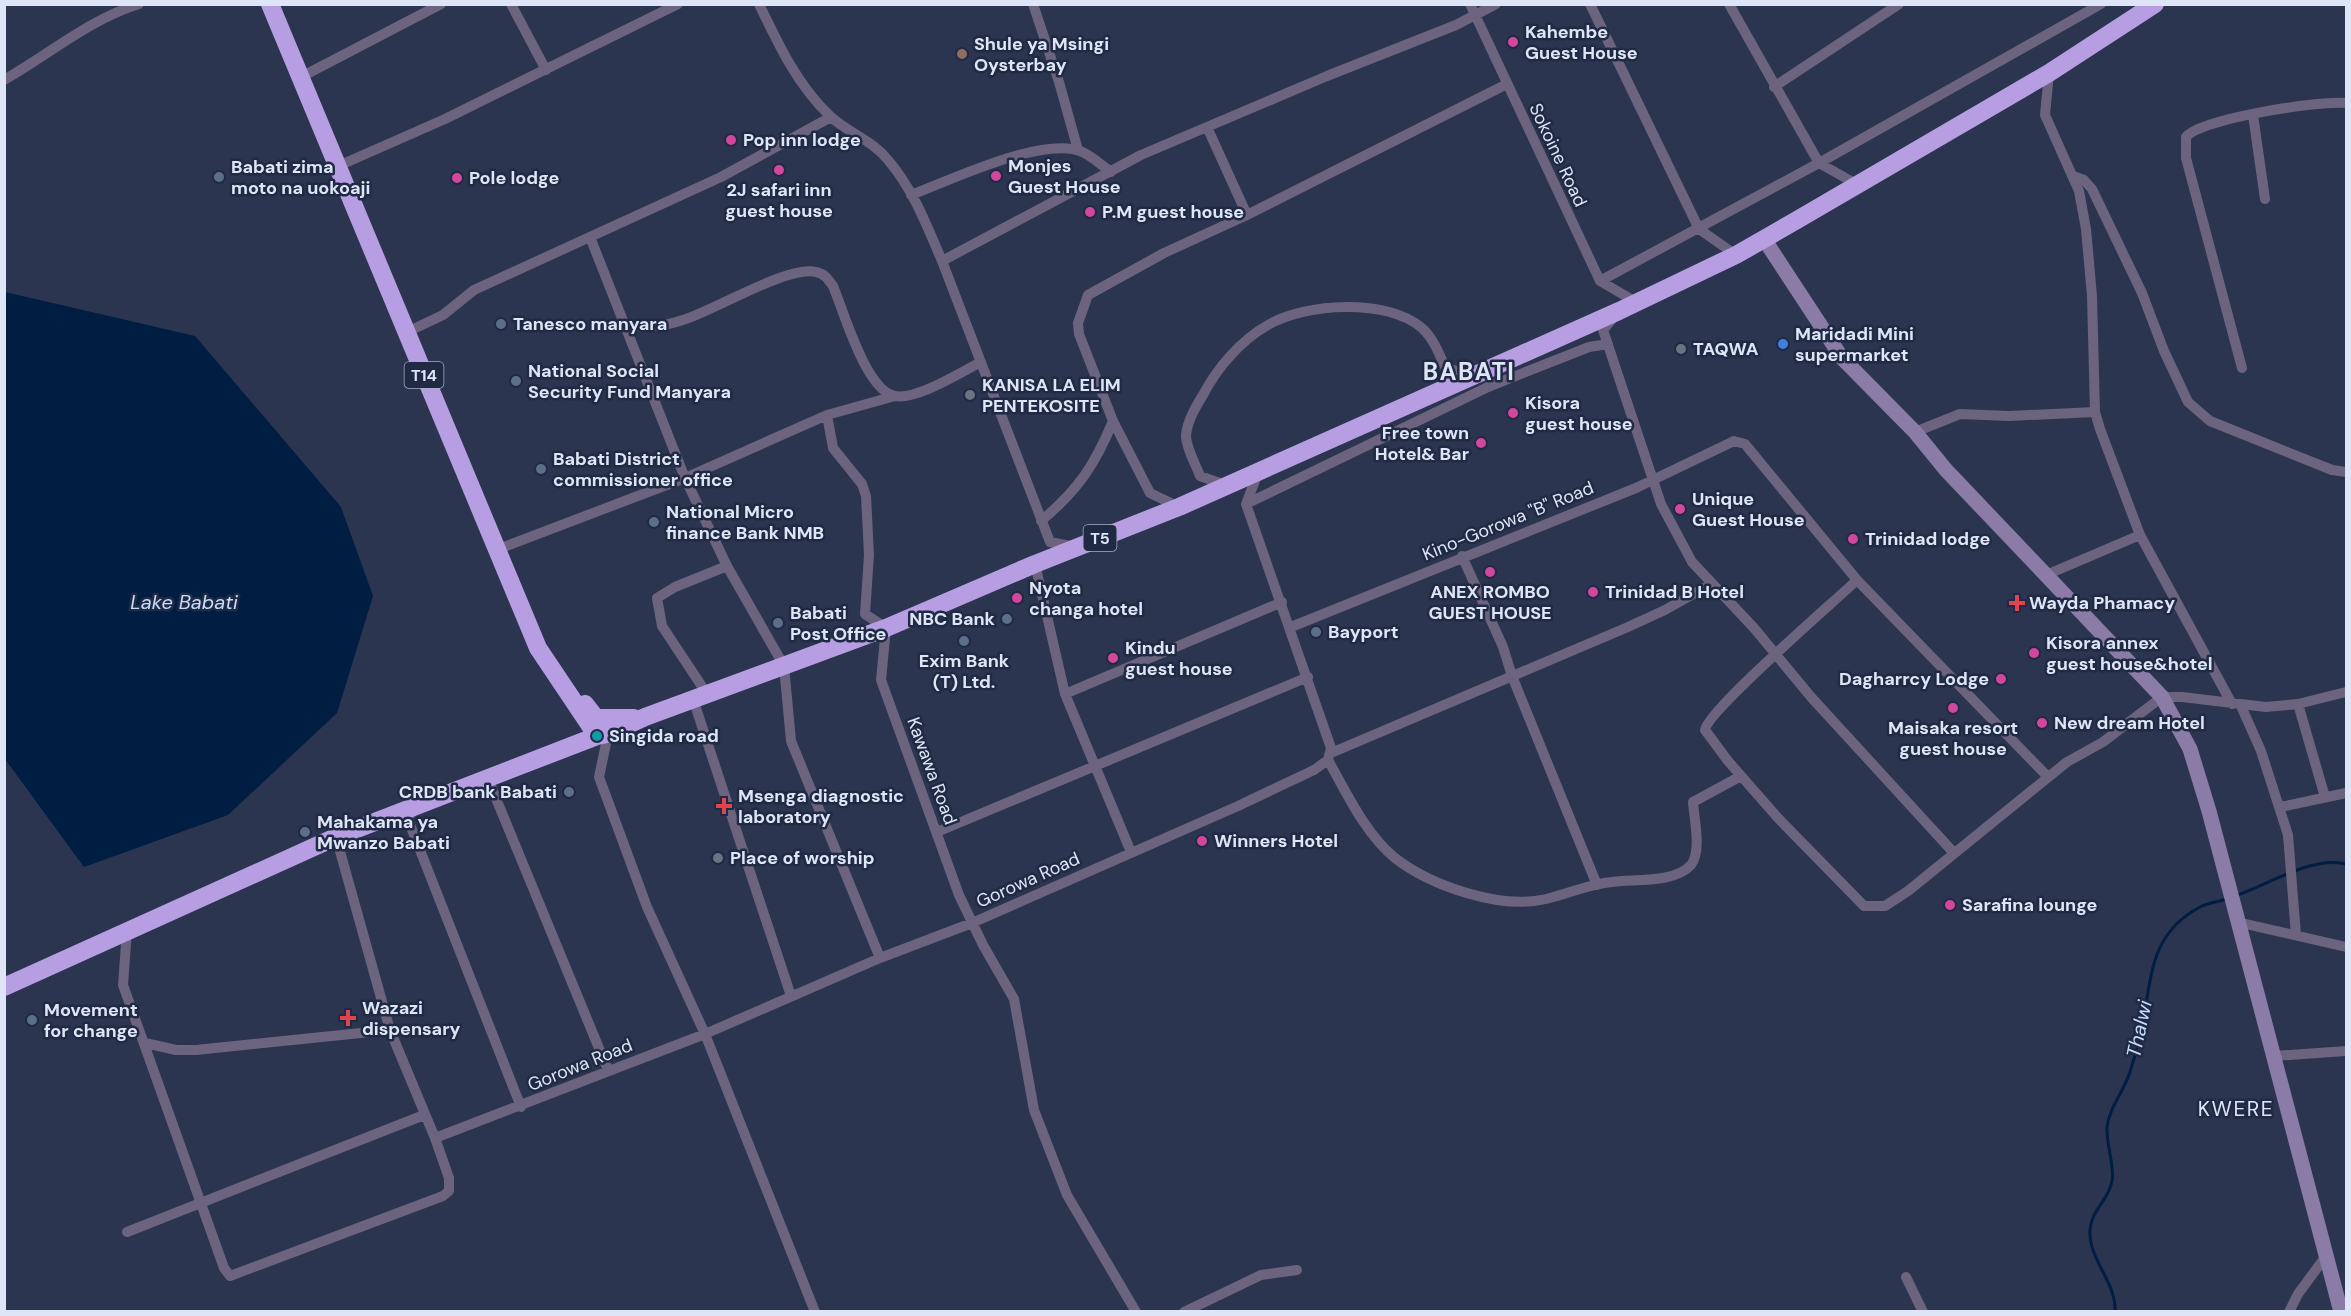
<svg xmlns="http://www.w3.org/2000/svg" width="2351" height="1316" viewBox="0 0 2351 1316" font-family="'DM Sans',sans-serif">
	<style>
		.water { fill: #001d42 }
		.lines { fill: none; stroke-linecap: round; stroke-linejoin: round }
		.stream { stroke: #001d42; stroke-width: 3 }
		.street { stroke: #6c637f; stroke-width: 10 }
		.secondary { stroke: #8b7ba7; stroke-width: 15 }
		.highway { stroke: #b79ee3; stroke-width: 18 }
		.hotel-dot { fill: #d1479c; stroke: #212a44; stroke-width: 2 }
		.education-dot { fill: #8d6e63; stroke: #212a44; stroke-width: 2 }
		.service-dot { fill: #5c6f8a; stroke: #212a44; stroke-width: 2 }
		.shop-dot { fill: #3f7fe0; stroke: #212a44; stroke-width: 2 }
		.worship-dot { fill: #6b7280; stroke: #212a44; stroke-width: 2 }
		.health-dot { fill: #e0444e; stroke: #212a44; stroke-width: 2 }
		.culture-dot { fill: #0f9aa8; stroke: #212a44; stroke-width: 2 }
		.labels { text-anchor: middle; stroke-width: 5; stroke-linejoin: round; paint-order: stroke }
		.shield { fill: #212a44; stroke: #a5adc1; stroke-width: 1.5 }
		.shield-label { font-size: 16px; font-weight: bold; fill: #dee5f6 }
		.poi-label { font-size: 18px; font-weight: bold; fill: #dee5f6; stroke: #212a44; text-anchor: start }
		.street-label { font-size: 18px; fill: #dee5f6; stroke: #212a44 }
		.water-label { font-size: 20px; font-style: italic; fill: #c5defe; stroke: #212a44 }
		.quarter-label { font-size: 21px; letter-spacing: 1.5px; fill: #dee5f6; stroke: #212a44 }
		.district-label { font-size: 24px; font-weight: bold; letter-spacing: 1.5px; fill: #dee5f6; stroke: #212a44 }
	</style>
	<rect width="100%" height="100%" fill="#2b354f"/>
	<path class="water" d="M5,292L195,336L341,507L373,596L337,713L228,815L84,867L5,759Z"/>
	<g class="lines">
		<path class="stream" d="M2235,896C2266,886 2313,855 2346,864
			M2115,1312C2117,1283 2088,1259 2090,1230C2091,1210 2109,1200 2112,1181C2115,1169 2106,1143 2107,1127C2109,1108 2124,1091 2130,1072C2136,1053 2142,1031 2145,1011C2152,967 2155,931 2200,907C2208,903 2218,902 2226,899"/>
		<path class="street" d="M511,4L546,70
			M759,4C778,44 798,86 830,116C848,133 872,140 888,160C913,189 927,226 942,261L1050,542L1075,547
			M1033,4L1059,82L1078,150
			M1470,4L1600,281L1636,302
			M1590,4L1699,229L1736,255
			M1729,4L1819,163L1858,185
			M2049,73L2045,115L2079,191L2086,229L2092,296L2095,412L2100,429L2140,535L2232,704
			M301,77L441,4
			M4,80C48,55 90,19 139,4
			M1774,87L1899,4
			M2253,115L2265,199
			M1207,127L1247,215
			M336,167L445,119L678,4
			M2073,176L2084,180L2092,189L2142,293L2164,351L2188,402L2210,421L2332,470L2346,472
			M911,195C951,180 1040,137 1080,151C1091,155 1101,165 1111,172
			M590,237L685,478L727,566L784,666L791,741L880,958
			M942,261L1141,155L1327,76L1456,25L1496,4
			M1600,281L1819,163L2101,4
			M1615,316L1603,330L1661,504L1692,562L1754,628L1811,697L1954,853
			M625,325C646,328 662,327 683,320C713,311 788,265 816,272C825,274 828,279 833,286C844,312 866,391 895,396C917,400 961,372 981,362
			M407,332L443,315L474,290L721,177L831,117
			M2242,368L2186,158V137C2199,119 2321,100 2346,103
			M827,415L833,448L862,484L866,496L869,555L865,614L886,628L881,680L959,895L983,945L1014,999L1034,1110L1067,1195L1136,1312
			M1915,432L1960,414L2009,416L2095,412
			M1228,486L1200,476C1196,465 1187,450 1186,437C1186,423 1196,406 1203,395C1217,368 1241,340 1268,325C1306,303 1387,298 1422,328C1433,338 1439,353 1445,367L1472,377
			M1246,504L1488,387L1589,347L1608,344
			M1179,507L1150,493L1113,421L1079,334L1078,323L1088,295L1164,253L1247,215L1507,84
			M1041,521C1078,490 1095,465 1113,421
			M496,550L685,478L827,415L895,396
			M1462,556L1503,647L1512,676L1597,885
			M1035,564L1065,694L1131,852
			M2046,575L2140,535
			M1857,580C1835,601 1707,711 1705,730L1728,761L1778,818L1864,906H1885L1908,891L2067,762L2103,742L2162,697H2182L2266,707L2298,704L2346,692
			M1291,627L1636,488L1734,441L1745,444L1857,580L2048,777
			M707,694L662,626L657,598L675,587L727,566
			M1065,694L1282,602
			M693,699L791,996
			M2298,704L2325,797
			M2241,706L2261,751L2288,835L2296,935
			M608,734L599,777L647,907L705,1034L815,1312
			M1331,753L1628,627L1665,610L1711,584
			M1328,760C1346,792 1366,835 1395,858C1431,886 1501,910 1546,899C1568,894 1589,884 1612,882C1635,879 1675,883 1691,865C1702,851 1694,819 1693,802L1741,776
			M488,779L608,1070
			M2281,807L2346,793
			M416,809L407,817L521,1107
			M937,832L1308,677
			M336,837L390,1030L435,1138L705,1034L880,958L972,923L1238,806L1314,770L1328,760L1331,748L1246,504L1258,473
			M2237,922L2346,947
			M127,930L123,985L224,1268L230,1276L443,1196L449,1191V1178L435,1138
			M145,1043L176,1050H196L390,1030
			M2274,1056L2346,1051
			M127,1232L424,1115
			M1906,1277L1923,1312
			M1184,1312L1261,1275L1297,1270
			M2289,1312L2298,1294L2326,1256"/>
		<path class="secondary" d="M1764,239L1842,358L1915,432L1946,470L2162,697L2190,749L2209,811L2341,1312"/>
		<path class="highway" d="M270,4L538,648L597,736
			M585,704L596,718H634
			M4,987L336,837L597,736L608,734L645,717L886,628L1035,564L1179,507L1619,311L1736,255L1797,220L2049,73L2155,4"/>
	</g>
	<g class="hotel-dot">
		<circle cx="1513" cy="42" r="6"/>
		<circle cx="731" cy="140" r="6"/>
		<circle cx="779" cy="170" r="6"/>
		<circle cx="996" cy="176" r="6"/>
		<circle cx="457" cy="178" r="6"/>
		<circle cx="1090" cy="212" r="6"/>
		<circle cx="1513" cy="413" r="6"/>
		<circle cx="1481" cy="443" r="6"/>
		<circle cx="1680" cy="509" r="6"/>
		<circle cx="1853" cy="539" r="6"/>
		<circle cx="1490" cy="572" r="6"/>
		<circle cx="1593" cy="592" r="6"/>
		<circle cx="1017" cy="598" r="6"/>
		<circle cx="2034" cy="653" r="6"/>
		<circle cx="1113" cy="658" r="6"/>
		<circle cx="2001" cy="679" r="6"/>
		<circle cx="1953" cy="708" r="6"/>
		<circle cx="2042" cy="723" r="6"/>
		<circle cx="1202" cy="841" r="6"/>
		<circle cx="1950" cy="905" r="6"/>
	</g>
	<circle class="education-dot" cx="962" cy="54" r="6"/>
	<g class="service-dot">
		<circle cx="219" cy="177" r="6"/>
		<circle cx="501" cy="324" r="6"/>
		<circle cx="516" cy="381" r="6"/>
		<circle cx="541" cy="469" r="6"/>
		<circle cx="654" cy="522" r="6"/>
		<circle cx="1007" cy="619" r="6"/>
		<circle cx="778" cy="623" r="6"/>
		<circle cx="1316" cy="632" r="6"/>
		<circle cx="964" cy="641" r="6"/>
		<circle cx="569" cy="792" r="6"/>
		<circle cx="305" cy="832" r="6"/>
		<circle cx="32" cy="1020" r="6"/>
	</g>
	<circle class="shop-dot" cx="1783" cy="344" r="6"/>
	<g class="worship-dot">
		<circle cx="1681" cy="349" r="6"/>
		<circle cx="970" cy="395" r="6"/>
		<circle cx="718" cy="858" r="6"/>
	</g>
	<g class="health-dot">
		<path d="M2014 594h6v6h6v6h-6v6h-6v-6h-6v-6h6z"/>
		<path d="M721 797h6v6h6v6h-6v6h-6v-6h-6v-6h6z"/>
		<path d="M345 1009h6v6h6v6h-6v6h-6v-6h-6v-6h6z"/>
	</g>
	<circle class="culture-dot" cx="597" cy="736" r="6"/>
	<g class="labels">
		<g class="shield">
			<rect x="404.5" y="362" width="39" height="26" rx="4.5"/>
			<rect x="1083.5" y="525" width="33" height="26" rx="4.5"/>
		</g>
		<g class="shield-label">
			<text x="424" y="381">T14</text>
			<text x="1100" y="544">T5</text>
		</g>
		<g class="poi-label">
			<text x="1525" y="38">Kahembe<tspan x="1525" dy="21">Guest House</tspan></text>
			<text x="974" y="50">Shule ya Msingi<tspan x="974" dy="21">Oysterbay</tspan></text>
			<text x="743" y="146">Pop inn lodge</text>
			<text x="1008" y="172">Monjes<tspan x="1008" dy="21">Guest House</tspan></text>
			<text x="231" y="173">Babati zima<tspan x="231" dy="21">moto na uokoaji</tspan></text>
			<text x="469" y="184">Pole lodge</text>
			<text x="779" y="196" text-anchor="middle">2J safari inn<tspan x="779" dy="21">guest house</tspan></text>
			<text x="1102" y="218">P.M guest house</text>
			<text x="513" y="330">Tanesco manyara</text>
			<text x="1795" y="340">Maridadi Mini<tspan x="1795" dy="21">supermarket</tspan></text>
			<text x="1693" y="355">TAQWA</text>
			<text x="528" y="377">National Social<tspan x="528" dy="21">Security Fund Manyara</tspan></text>
			<text x="982" y="391">KANISA LA ELIM<tspan x="982" dy="21">PENTEKOSITE</tspan></text>
			<text x="1525" y="409">Kisora<tspan x="1525" dy="21">guest house</tspan></text>
			<text x="1469" y="439" text-anchor="end">Free town<tspan x="1469" dy="21">Hotel&amp; Bar</tspan></text>
			<text x="553" y="465">Babati District<tspan x="553" dy="21">commissioner office</tspan></text>
			<text x="1692" y="505">Unique<tspan x="1692" dy="21">Guest House</tspan></text>
			<text x="666" y="518">National Micro<tspan x="666" dy="21">finance Bank NMB</tspan></text>
			<text x="1865" y="545">Trinidad lodge</text>
			<text x="1029" y="594">Nyota<tspan x="1029" dy="21">changa hotel</tspan></text>
			<text x="1490" y="598" text-anchor="middle">ANEX ROMBO<tspan x="1490" dy="21">GUEST HOUSE</tspan></text>
			<text x="1605" y="598">Trinidad B Hotel</text>
			<text x="2029" y="609">Wayda Phamacy</text>
			<text x="790" y="619">Babati<tspan x="790" dy="21">Post Office</tspan></text>
			<text x="995" y="625" text-anchor="end">NBC Bank</text>
			<text x="1328" y="638">Bayport</text>
			<text x="2046" y="649">Kisora annex<tspan x="2046" dy="21">guest house&amp;hotel</tspan></text>
			<text x="1125" y="654">Kindu<tspan x="1125" dy="21">guest house</tspan></text>
			<text x="964" y="667" text-anchor="middle">Exim Bank<tspan x="964" dy="21">(T) Ltd.</tspan></text>
			<text x="1989" y="685" text-anchor="end">Dagharrcy Lodge</text>
			<text x="2054" y="729">New dream Hotel</text>
			<text x="1953" y="734" text-anchor="middle">Maisaka resort<tspan x="1953" dy="21">guest house</tspan></text>
			<text x="609" y="742">Singida road</text>
			<text x="557" y="798" text-anchor="end">CRDB bank Babati</text>
			<text x="738" y="802">Msenga diagnostic<tspan x="738" dy="21">laboratory</tspan></text>
			<text x="317" y="828">Mahakama ya<tspan x="317" dy="21">Mwanzo Babati</tspan></text>
			<text x="1214" y="847">Winners Hotel</text>
			<text x="730" y="864">Place of worship</text>
			<text x="1962" y="911">Sarafina lounge</text>
			<text x="362" y="1014">Wazazi<tspan x="362" dy="21">dispensary</tspan></text>
			<text x="44" y="1016">Movement<tspan x="44" dy="21">for change</tspan></text>
		</g>
		<g class="street-label">
			<text transform="translate(1558 155) rotate(65)" y="6">Sokoine Road</text>
			<text transform="translate(1508 521) rotate(-22)" y="6">Kino-Gorowa "B" Road</text>
			<text transform="translate(932 771) rotate(70)" y="6">Kawawa Road</text>
			<text transform="translate(1028 880) rotate(-24)" y="6">Gorowa Road</text>
			<text transform="translate(580 1065) rotate(-22)" y="6">Gorowa Road</text>
		</g>
		<g class="water-label">
			<text x="184" y="609">Lake Babati</text>
			<text transform="translate(2139 1029) rotate(-78)" y="7">Thalwi</text>
		</g>
		<g class="quarter-label">
			<text x="2236" y="1116">KWERE</text>
		</g>
		<g class="district-label">
			<text x="1469" y="380">BABATI</text>
		</g>
	</g>
	<rect width="2351" height="1316" fill="none" stroke="#dee5f6" stroke-width="12"/>
</svg>
